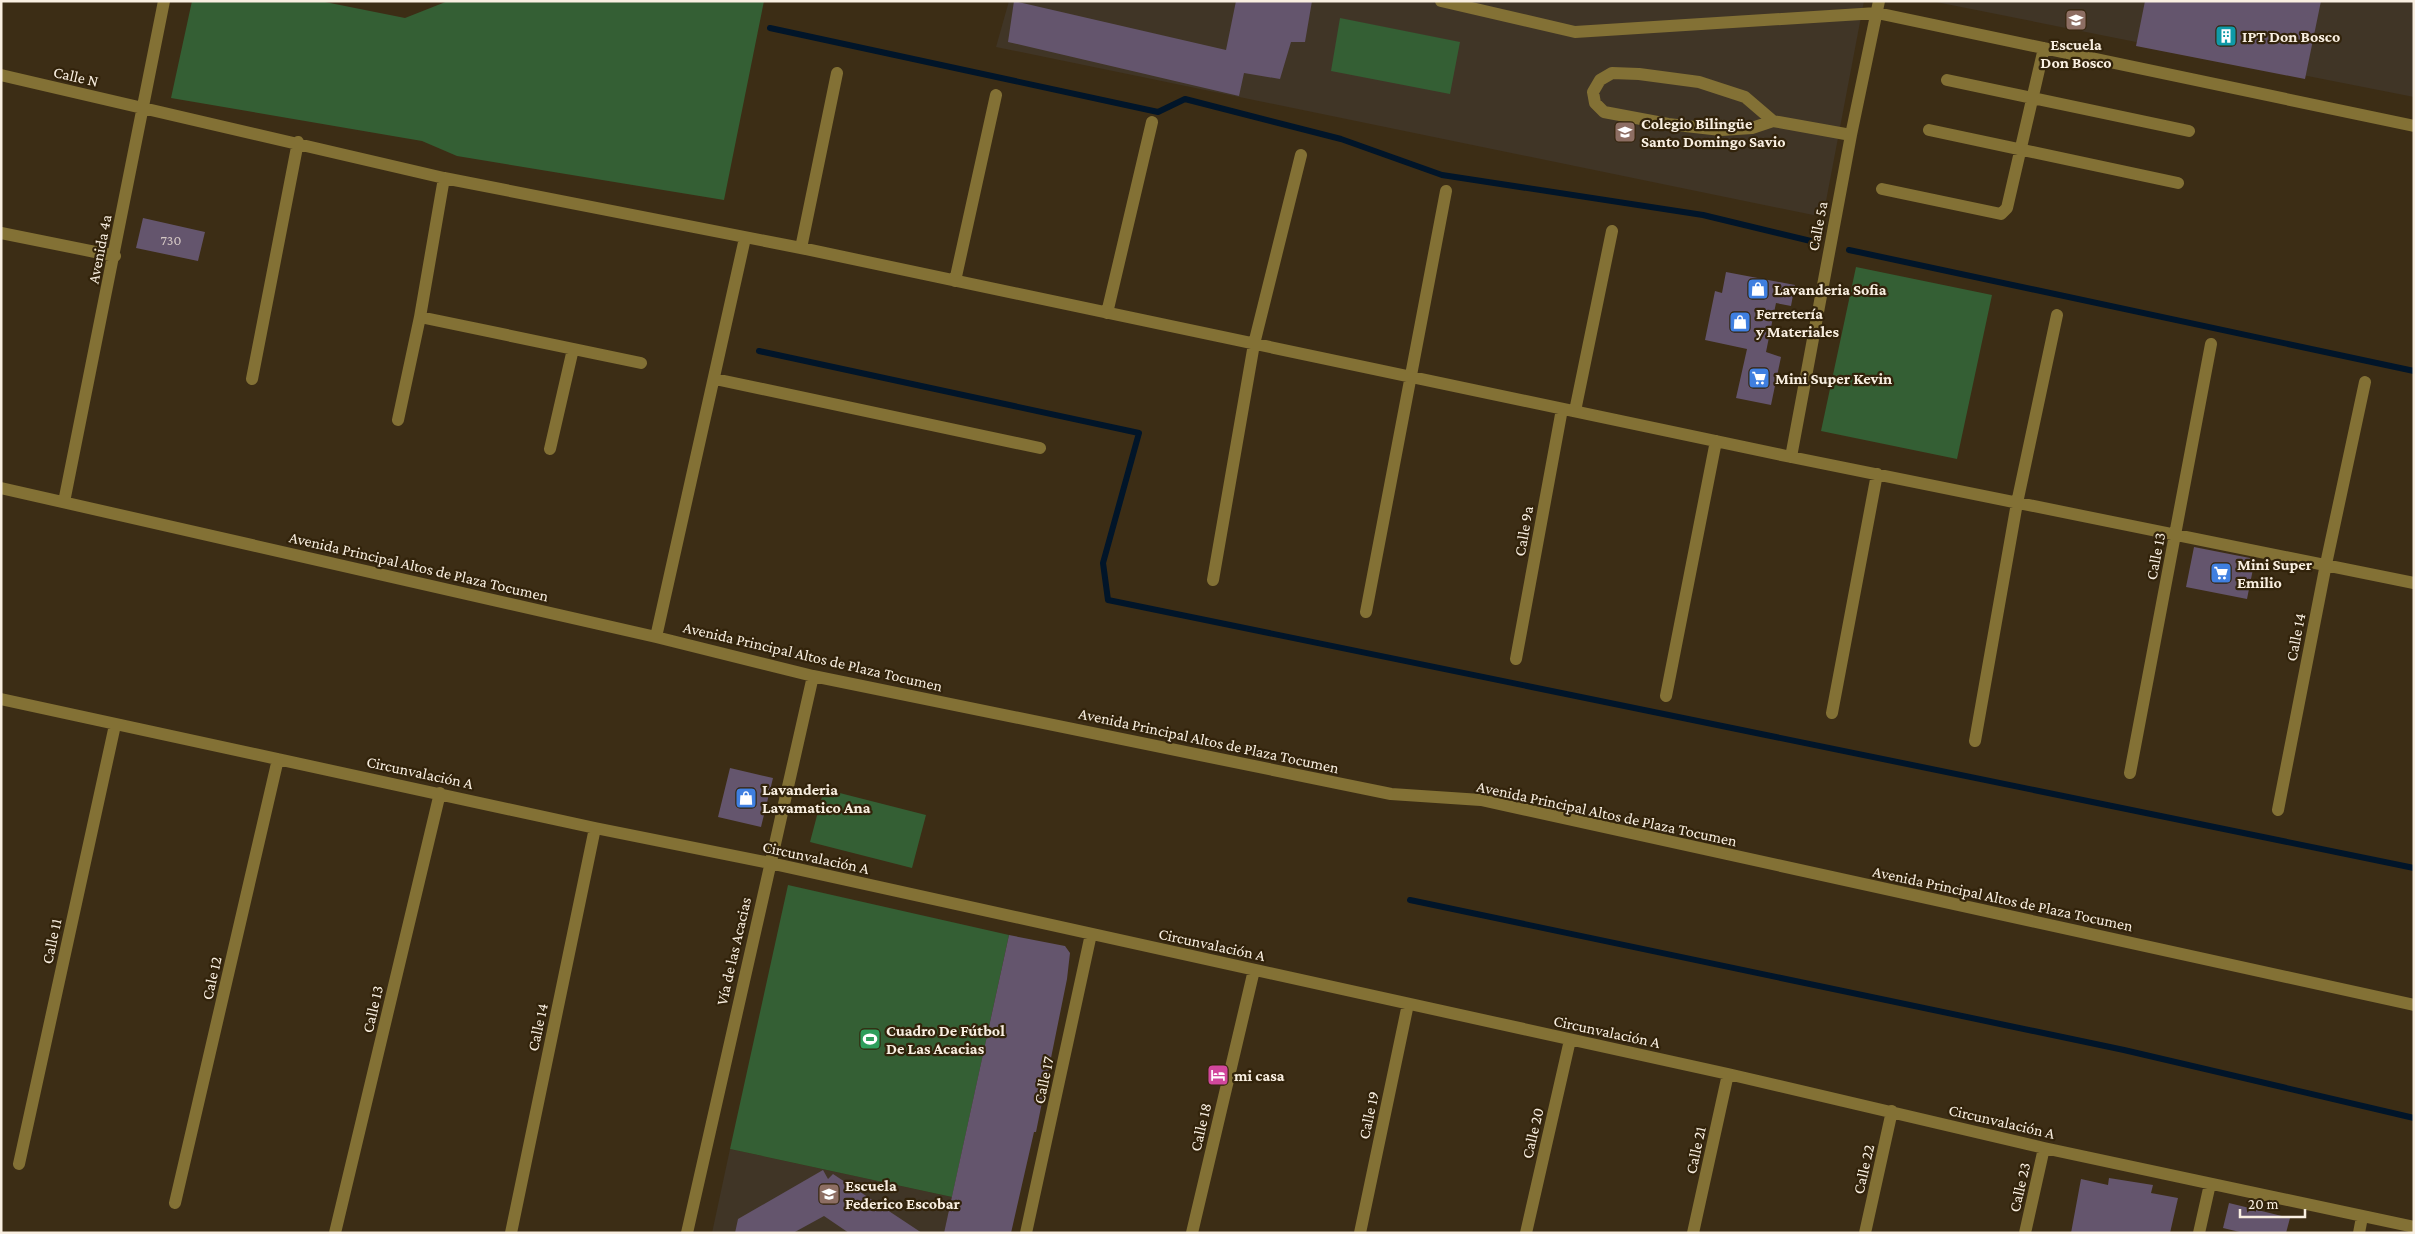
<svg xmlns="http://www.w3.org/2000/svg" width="2415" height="1234" viewBox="0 0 2415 1234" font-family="'Crimson Pro',serif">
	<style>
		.education { fill: #403526 }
		.green { fill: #345f34 }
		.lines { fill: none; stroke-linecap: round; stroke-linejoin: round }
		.stream { stroke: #011529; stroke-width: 6 }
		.building { fill: #64556d }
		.minor { stroke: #837135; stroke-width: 12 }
		.labels { text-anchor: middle; stroke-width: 4.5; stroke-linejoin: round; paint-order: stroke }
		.number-label { font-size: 14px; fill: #d4c8c4 }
		.poi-label { font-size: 16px; font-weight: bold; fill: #f9efe1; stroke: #32230b; text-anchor: start }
		.street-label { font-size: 16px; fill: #f9efe1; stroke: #32230b }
	</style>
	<rect width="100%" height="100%" fill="#3c2d15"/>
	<path class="education" d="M1009,1H1864L1823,217L996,47Z
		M1931,1H2414V97L2121,39Z
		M730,1149L952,1197L944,1233H712Z"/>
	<path class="green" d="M192,1H320L405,18L448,1H764L724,200L457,156L422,141L171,98Z
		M1340,18L1460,42L1450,94L1331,71Z
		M1856,267L1992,295L1957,459L1821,431Z
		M824,789L926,815L912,868L810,842Z
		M788,885L1009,935L952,1197L730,1149Z"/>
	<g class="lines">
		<path class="stream" d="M770,28L1158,112L1185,99L1341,139L1442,175L1703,215L1815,242
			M1849,250L2414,371
			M759,351L1139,433L1103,563L1108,600L2414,868
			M1410,900L2124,1050L2414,1118"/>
	</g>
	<path class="building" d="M1014,1L1226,50L1236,1H1312L1305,42H1291L1280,79L1244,73L1239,96L1008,42Z
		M2145,1H2321L2305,79L2136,46Z
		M143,218L205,232L198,261L136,248Z
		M1726,272L1795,285L1791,306L1776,303L1766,352L1781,357L1771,405L1736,398L1747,349L1705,340L1715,291L1722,293Z
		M2194,547L2255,559L2247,599L2186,587Z
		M730,768L773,778L761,827L718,817Z
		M1009,935L1065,946L1070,953L1067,979L1036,1132H1034L1011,1233H944Z
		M823,1170L828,1179L833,1174L922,1233H849L824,1216L793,1233H735L738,1219Z
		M2109,1178L2153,1185L2151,1193L2178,1198L2170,1233H2071L2081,1179L2108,1185Z
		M2229,1203L2290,1218L2286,1233H2244L2223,1228Z"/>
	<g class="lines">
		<path class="minor" d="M1441,1L1575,32L1877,13L2414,126
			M1,75L444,178L801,248L1791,457L2414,583
			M1947,80L2189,131
			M1773,121L1752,128L1721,130L1668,124L1604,112L1595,103L1593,92L1600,80L1612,73L1639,74L1699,82L1745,97L1773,121L1851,135
			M1929,130L2178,183
			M1882,189L2001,214L2007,208L2044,48
			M1,233L115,256
			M801,248L837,73
			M955,281L996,95
			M1107,313L1152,122
			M420,317L641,363
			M252,379L298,142
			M715,379L1040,448
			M1575,411L1612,231
			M398,420L420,317L444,178
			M550,449L573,349
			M1791,457L1851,135L1879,1
			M1,488L656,637L813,676L1391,794L1481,800L2414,1005
			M64,502L164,1
			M1213,580L1254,344L1301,155
			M1366,612L1446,191
			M656,637L745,238
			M1516,659L1562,409
			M1666,696L1716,441
			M1,699L595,828L770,863L1728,1074L2044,1148L2414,1227
			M1832,713L1877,474
			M1975,741L2017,503L2057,315
			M2130,773L2211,344
			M2278,810L2326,564L2365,382
			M19,1164L115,725
			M175,1203L278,759
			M335,1233L440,793
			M511,1233L595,828
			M687,1233L813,676
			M1026,1233L1091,934
			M1192,1233L1254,970
			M1360,1233L1408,1004
			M1526,1233L1570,1040
			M1693,1233L1728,1074
			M1865,1233L1892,1111
			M2025,1233L2044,1148
			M2199,1233L2210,1184
			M2359,1233L2362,1217"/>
	</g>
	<defs>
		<g id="school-square" transform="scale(1.125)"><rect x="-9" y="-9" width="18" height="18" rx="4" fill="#8d6e63" stroke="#32230b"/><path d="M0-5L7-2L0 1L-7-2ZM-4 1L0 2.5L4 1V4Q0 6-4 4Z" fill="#fff"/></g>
		<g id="building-square" transform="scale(1.125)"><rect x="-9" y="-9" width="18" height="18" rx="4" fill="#0f9aa8" stroke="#32230b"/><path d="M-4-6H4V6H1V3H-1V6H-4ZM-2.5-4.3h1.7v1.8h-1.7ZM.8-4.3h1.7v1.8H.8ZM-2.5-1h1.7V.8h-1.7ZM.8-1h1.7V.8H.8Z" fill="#fff"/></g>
		<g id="shop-square" transform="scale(1.125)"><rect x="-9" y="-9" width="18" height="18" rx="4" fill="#3f7fe0" stroke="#32230b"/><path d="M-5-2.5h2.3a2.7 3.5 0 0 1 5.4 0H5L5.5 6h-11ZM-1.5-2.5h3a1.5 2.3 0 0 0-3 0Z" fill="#fff"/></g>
		<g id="supermarket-square" transform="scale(1.125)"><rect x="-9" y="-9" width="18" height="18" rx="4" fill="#3f7fe0" stroke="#32230b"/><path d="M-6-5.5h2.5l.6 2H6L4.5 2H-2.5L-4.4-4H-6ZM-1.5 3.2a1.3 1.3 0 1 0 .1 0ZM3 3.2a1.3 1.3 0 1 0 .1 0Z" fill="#fff"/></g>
		<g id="stadium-square" transform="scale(1.125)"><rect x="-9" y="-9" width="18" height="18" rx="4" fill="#2e9e5b" stroke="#32230b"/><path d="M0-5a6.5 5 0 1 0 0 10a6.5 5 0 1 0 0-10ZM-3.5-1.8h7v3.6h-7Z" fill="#fff"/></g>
		<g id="hotel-square" transform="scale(1.125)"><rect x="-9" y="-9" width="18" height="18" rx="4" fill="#d1479c" stroke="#32230b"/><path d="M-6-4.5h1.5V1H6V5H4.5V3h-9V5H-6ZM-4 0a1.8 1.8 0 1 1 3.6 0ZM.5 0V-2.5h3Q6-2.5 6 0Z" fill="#fff"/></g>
	</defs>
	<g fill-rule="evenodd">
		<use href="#school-square" x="2076" y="20"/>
		<use href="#building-square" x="2226" y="36"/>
		<use href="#school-square" x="1625" y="132"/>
		<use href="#shop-square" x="1758" y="289"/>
		<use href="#shop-square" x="1740" y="322"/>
		<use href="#supermarket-square" x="1759" y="378"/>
		<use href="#supermarket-square" x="2221" y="573"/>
		<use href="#shop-square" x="746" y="798"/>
		<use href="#stadium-square" x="870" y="1039"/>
		<use href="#hotel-square" x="1218" y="1075"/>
		<use href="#school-square" x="829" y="1194"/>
	</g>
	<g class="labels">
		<g class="number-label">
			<text x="171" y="245">730</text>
		</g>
		<g class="poi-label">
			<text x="2242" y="42">IPT Don Bosco</text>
			<text x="2076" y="50" text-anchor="middle">Escuela<tspan x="2076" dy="18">Don Bosco</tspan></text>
			<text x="1641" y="129">Colegio Bilingüe<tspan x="1641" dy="18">Santo Domingo Savio</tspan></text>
			<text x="1774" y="295">Lavanderia Sofia</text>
			<text x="1756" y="319">Ferretería<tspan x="1756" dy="18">y Materiales</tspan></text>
			<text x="1775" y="384">Mini Super Kevin</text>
			<text x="2237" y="570">Mini Super<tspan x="2237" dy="18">Emilio</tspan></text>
			<text x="762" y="795">Lavanderia<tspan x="762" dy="18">Lavamatico Ana</tspan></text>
			<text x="886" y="1036">Cuadro De Fútbol<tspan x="886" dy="18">De Las Acacias</tspan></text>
			<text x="1234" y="1081">mi casa</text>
			<text x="845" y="1191">Escuela<tspan x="845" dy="18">Federico Escobar</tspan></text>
		</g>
		<g class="street-label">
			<text transform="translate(76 76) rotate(13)" y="6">Calle N</text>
			<text transform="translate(1817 226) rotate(-79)" y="6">Calle 5a</text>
			<text transform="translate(99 249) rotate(-79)" y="6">Avenida 4a</text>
			<text transform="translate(1523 531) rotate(-80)" y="6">Calle 9a</text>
			<text transform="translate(2155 556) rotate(-79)" y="6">Calle 13</text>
			<text transform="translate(419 566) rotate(13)" y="6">Avenida Principal Altos de Plaza Tocumen</text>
			<text transform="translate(2295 637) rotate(-79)" y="6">Calle 14</text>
			<text transform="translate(813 656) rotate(13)" y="6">Avenida Principal Altos de Plaza Tocumen</text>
			<text transform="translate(1209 740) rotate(12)" y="6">Avenida Principal Altos de Plaza Tocumen</text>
			<text transform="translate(420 772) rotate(12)" y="6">Circunvalación A</text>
			<text transform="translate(1607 813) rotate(12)" y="6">Avenida Principal Altos de Plaza Tocumen</text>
			<text transform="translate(816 857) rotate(12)" y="6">Circunvalación A</text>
			<text transform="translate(2003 898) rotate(12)" y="6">Avenida Principal Altos de Plaza Tocumen</text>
			<text transform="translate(51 941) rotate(-78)" y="6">Calle 11</text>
			<text transform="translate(1212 944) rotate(12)" y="6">Circunvalación A</text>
			<text transform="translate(733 951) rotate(-77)" y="6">Vía de las Acacias</text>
			<text transform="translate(211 978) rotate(-77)" y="6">Cale 12</text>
			<text transform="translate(372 1009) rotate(-77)" y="6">Calle 13</text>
			<text transform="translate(537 1027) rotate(-78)" y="6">Calle 14</text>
			<text transform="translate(1607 1031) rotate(12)" y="6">Circunvalación A</text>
			<text transform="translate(1043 1080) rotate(-78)" y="6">Calle 17</text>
			<text transform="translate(1368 1115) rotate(-78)" y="6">Calle 19</text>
			<text transform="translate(2002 1121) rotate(13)" y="6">Circunvalación A</text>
			<text transform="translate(1200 1127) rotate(-77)" y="6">Calle 18</text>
			<text transform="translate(1532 1133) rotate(-77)" y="6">Calle 20</text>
			<text transform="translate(1695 1150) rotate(-78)" y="6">Calle 21</text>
			<text transform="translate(1863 1169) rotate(-77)" y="6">Calle 22</text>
			<text transform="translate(2019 1187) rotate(-77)" y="6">Calle 23</text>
		</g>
	</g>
	<rect width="2415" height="1234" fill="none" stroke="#f9efe1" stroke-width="5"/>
	<path d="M2240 1209v8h65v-8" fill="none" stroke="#f9efe1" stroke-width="2.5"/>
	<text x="2248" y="1209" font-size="15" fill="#f9efe1" stroke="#32230b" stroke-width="4" paint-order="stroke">20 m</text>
</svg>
